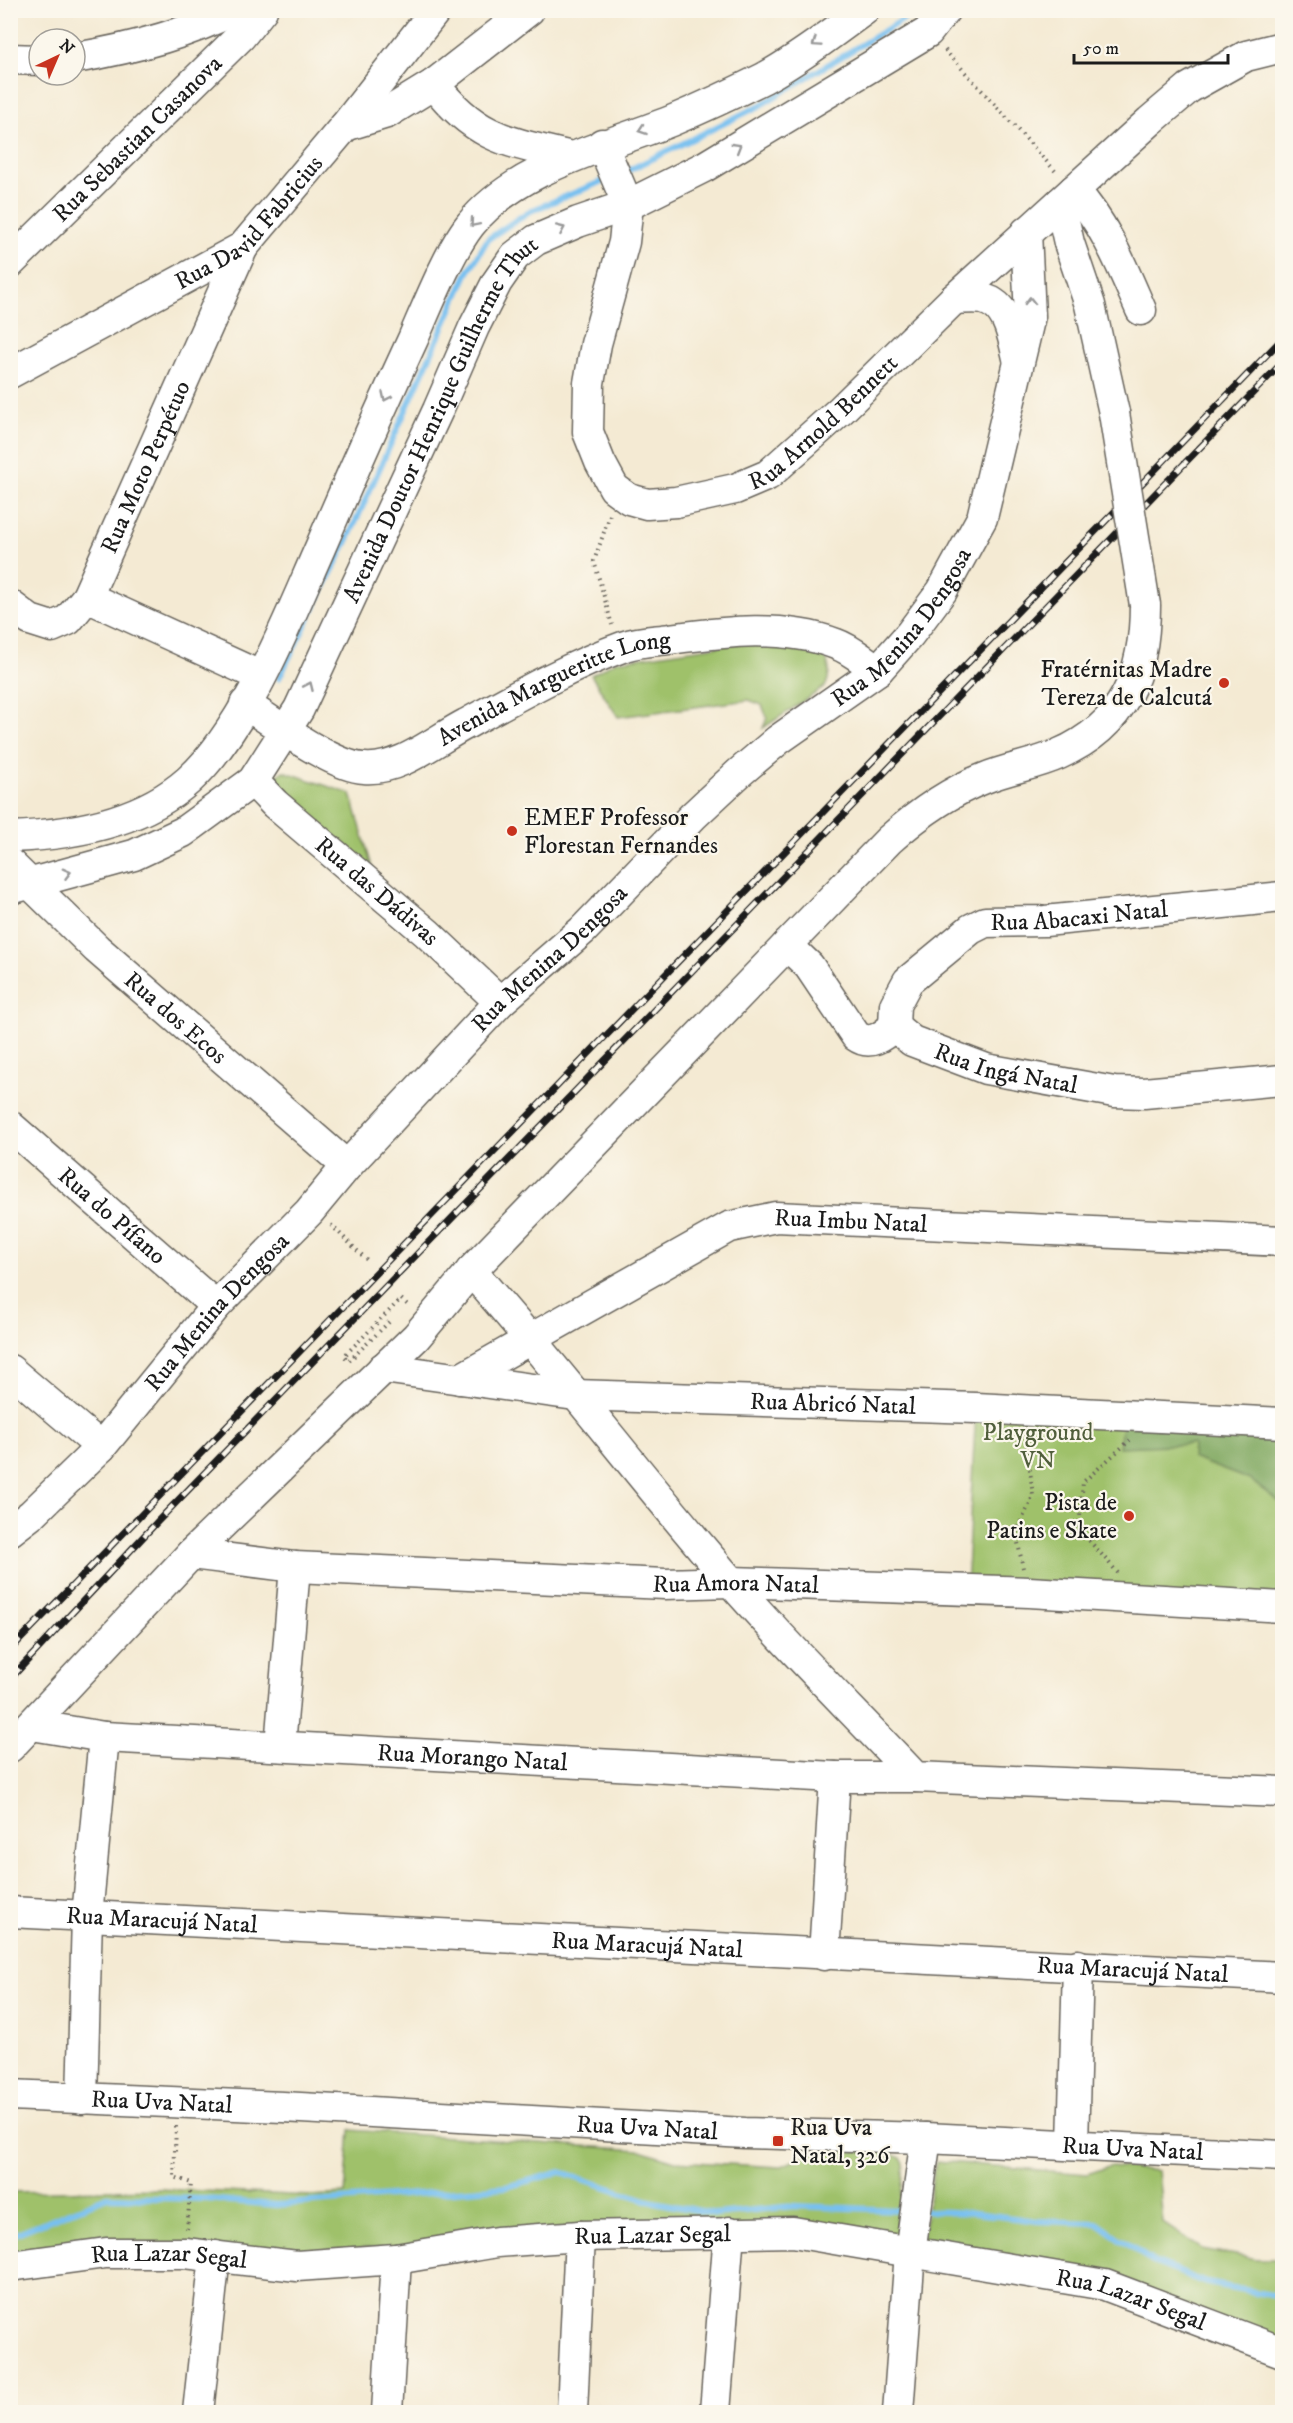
<svg xmlns="http://www.w3.org/2000/svg" width="1293" height="2423" viewBox="0 0 1293 2423" font-family="'IM FELL DW Pica',serif">
	<style>
		.green { fill: #9fc16a; stroke: #5e6e43; stroke-width: 1.5 }
		.forest { fill: #7fa75e; stroke: #4e623d; stroke-width: 1.5 }
		.lines { fill: none; stroke-linecap: round; stroke-linejoin: round }
		.stream { stroke: #77c0f0; stroke-width: 6 }
		.minor-casing { stroke: #68645c; stroke-width: 33 }
		.path { stroke: #68645c; stroke-width: 4; stroke-dasharray: 1.5 4.5; stroke-linecap: butt }
		.minor { stroke: #fff; stroke-width: 30 }
		.rail-casing { stroke: #1c1c1c; stroke-width: 7 }
		.rail { stroke: #fbf7ec; stroke-width: 4.5; stroke-dasharray: 14; stroke-linecap: butt }
		.minor-bridge-casing { stroke: #68645c; stroke-width: 33; stroke-linecap: butt }
		.minor-bridge { stroke: #fff; stroke-width: 30 }
		.oneway { stroke: #999 }
		.poi-dot { fill: #c8321e; stroke: #fbf7ec; stroke-width: 2 }
		.labels { text-anchor: middle; stroke-width: 4.5; stroke-linejoin: round; paint-order: stroke }
		.street-label { font-size: 24px; fill: #1c1c1c; stroke: #fbf7ec }
		.poi-label { font-size: 24px; fill: #1c1c1c; stroke: #fbf7ec; text-anchor: end }
		.park-label { font-size: 24px; fill: #505e3b; stroke: #fbf7ec }
	</style>
	<rect width="100%" height="100%" fill="#fbf7ec"/>
	<filter id="ink" filterUnits="userSpaceOnUse"><feTurbulence type="fractalNoise" baseFrequency=".0167" numOctaves="2"/><feDisplacementMap in="SourceGraphic" scale="12" xChannelSelector="R" yChannelSelector="G"/><feConvolveMatrix kernelMatrix="1 2 1 2 8 2 1 2 1" color-interpolation-filters="sRGB"/></filter>
	<filter id="wash" filterUnits="userSpaceOnUse"><feTurbulence type="fractalNoise" baseFrequency=".008" numOctaves="4" result="noise"/><feDisplacementMap in="SourceGraphic" scale="24" xChannelSelector="R" yChannelSelector="G"/><feGaussianBlur stdDeviation="1.35" result="paint"/><feColorMatrix in="noise" values="0 0 0 0 0 0 0 0 0 0 0 0 0 0 0 0 0 1.4 0 .05"/><feComposite in="paint" operator="in"/></filter>
	<g filter="url(#wash)">
		<rect width="100%" height="100%" fill="#f4ead3"/>
		<path class="green" d="M746,642C763,644 803,645 817,651C831,657 831,675 825,687L763,728L767,718L762,705L749,700L618,717L591,675L616,661Z
			M283,771L351,794L372,867L281,805L272,780Z
			M976,1408L1282,1424V1607L966,1589Z
			M350,2130L640,2150L675,2161L780,2167L819,2149L888,2153L901,2158L904,2164L897,2237L437,2245L11,2263L10,2192L160,2189L312,2196L345,2194Z
			M936,2161L1087,2174L1111,2166L1158,2171L1163,2223L1202,2249L1257,2259H1282V2344L1046,2259L928,2248L922,2239Z"/>
		<path class="forest" d="M1123,1421L1282,1425V1504L1250,1480L1192,1458L1193,1444L1119,1447Z"/>
		<g class="lines">
			<path class="stream" d="M623,173L759,106L919,10
				M279,678L347,541L467,274L488,239L528,212L608,179
				M924,2211L975,2213L1037,2221L1097,2223L1153,2262L1207,2283L1282,2297
				M10,2236L107,2197L206,2199L276,2205L506,2187L561,2172L649,2201L716,2214L794,2206L900,2210"/>
		</g>
	</g>
	<g filter="url(#ink)">
		<g class="lines">
			<g class="minor-casing">
				<g id="minor">
					<path d="M75,58C129,49 185,35 234,10"/>
					<path d="M10,59L39,60"/>
					<path d="M434,84C476,139 509,142 572,157"/>
					<path d="M345,126L387,113L434,84L529,10"/>
					<path id="s1" d="M602,144L628,205L624,242L596,344L589,383L588,432L600,462L614,488L629,499L647,504L676,502L735,489L768,475L841,410L954,299L1150,121L1189,88L1246,56L1282,47"/>
					<path d="M1074,190C1106,225 1122,267 1141,310"/>
					<path d="M1060,203L1069,243L1090,305L1114,413"/>
					<path id="s2" d="M10,263L241,36L262,10"/>
					<path d="M954,299C963,299 974,297 983,299C1008,304 1013,337 1018,358"/>
					<path id="s3" d="M10,373L243,247L345,126L436,10"/>
					<path d="M87,597L260,676"/>
					<path id="s4" d="M10,605L30,620L52,627L68,620L87,597L243,247"/>
					<path id="s5" d="M245,704C273,722 333,767 364,768C400,771 435,740 466,724C517,696 570,666 625,646C639,641 655,641 670,639C724,632 783,624 836,644C851,649 865,662 878,670"/>
					<path id="s6" d="M253,781L275,804L427,933L500,1002"/>
					<path d="M10,837C71,835 142,822 189,780C247,727 288,620 320,548C350,478 381,408 413,339C427,307 449,252 470,225C516,167 606,147 671,121C702,108 734,93 764,78C799,59 832,33 864,10"/>
					<path id="s7" d="M10,864L97,949L347,1166"/>
					<path id="s8" d="M10,889L134,855L183,832L253,781L299,709L438,410L474,327L497,282L515,256L536,240L578,222L628,205L704,167L928,32L945,10"/>
					<path d="M787,945L809,966L856,1036C870,1046 882,1037 894,1026"/>
					<path id="s9" d="M894,1026L895,1005L908,981L971,929L985,922L1045,921L1282,897"/>
					<path id="s10" d="M894,1026L912,1041L986,1069L1114,1092L1144,1093L1282,1080"/>
					<path id="s11" d="M10,1126L216,1306"/>
					<path d="M471,1271C561,1371 642,1480 731,1582C790,1649 854,1712 915,1777L1282,1792"/>
					<path id="s12" d="M383,1368L575,1395L976,1408L1282,1423"/>
					<path d="M10,1370L101,1447"/>
					<path id="s13" d="M460,1379L729,1227L776,1217L1282,1241"/>
					<path id="s14" d="M10,1531L32,1514L101,1447L216,1306L309,1212L347,1166L500,1002L583,930L693,816L739,773L778,740L878,670L910,634L942,591L982,518L1030,316L1026,232"/>
					<path id="s15" d="M191,1554L295,1567L665,1584L731,1582L1029,1592L1282,1607"/>
					<path id="s16" d="M32,1725L104,1737L835,1777H915"/>
					<path d="M280,1746L295,1567"/>
					<path d="M10,1747L191,1554L416,1337L471,1271L889,840C918,814 948,792 985,778C1009,768 1035,765 1059,754C1125,725 1145,673 1145,605"/>
					<path id="s17" d="M10,1912L1282,1977"/>
					<path d="M824,1955L835,1777"/>
					<path id="s18" d="M10,2095L283,2107L745,2133L926,2138L1282,2156"/>
					<path d="M82,2099L87,1916L104,1737"/>
					<path d="M1073,2144L1078,1965"/>
					<path id="s19" d="M10,2266L106,2253H185L297,2266L396,2259L497,2242L580,2236L793,2232L1105,2285L1282,2352"/>
					<path d="M198,2412L215,2256"/>
					<path d="M387,2412L396,2259"/>
					<path d="M572,2412L580,2236"/>
					<path d="M715,2412L729,2232"/>
					<path d="M898,2412L910,2252L926,2138"/>
				</g>
			</g>
			<path class="path" d="M945,50L1057,173
				M610,515L594,561L612,625
				M331,1225L369,1262
				M389,1322L349,1361L344,1356L401,1299L409,1306
				M1023,1568L1016,1533L1033,1496L1027,1444L1031,1434
				M1118,1573L1079,1529L1083,1482L1130,1440
				M176,2126L174,2177L191,2183L187,2229"/>
			<use href="#minor" class="minor"/>
			<g class="rail-casing">
				<path id="rail" d="M10,1650L1282,339
					M10,1679L158,1521L1282,363"/>
			</g>
			<use href="#rail" class="rail"/>
			<g class="minor-bridge-casing">
				<path id="minor-bridge" d="M1114,413L1145,605"/>
			</g>
			<use href="#minor-bridge" class="minor-bridge"/>
		</g>
		<defs><path id="oneway-chevron" d="M-2-3.5L2.5 0L-2 3.5" fill="none" stroke-width="1.6" stroke-linecap="round" stroke-linejoin="round" transform="scale(1.5)"/></defs>
		<g class="oneway">
			<use href="#oneway-chevron" transform="translate(816 43) rotate(146)"/>
			<use href="#oneway-chevron" transform="translate(642 130) rotate(161)"/>
			<use href="#oneway-chevron" transform="translate(737 147) rotate(-31)"/>
			<use href="#oneway-chevron" transform="translate(474 223) rotate(131)"/>
			<use href="#oneway-chevron" transform="translate(561 229) rotate(-24)"/>
			<use href="#oneway-chevron" transform="translate(1030 301) rotate(-91)"/>
			<use href="#oneway-chevron" transform="translate(386 397) rotate(115)"/>
			<use href="#oneway-chevron" transform="translate(309 686) rotate(-66)"/>
			<use href="#oneway-chevron" transform="translate(67 873) rotate(-15)"/>
		</g>
	</g>
	<g class="poi-dot">
		<circle cx="1224" cy="683" r="6"/>
		<circle cx="512" cy="831" r="6"/>
		<circle cx="1129" cy="1516" r="6"/>
		<rect x="772" y="2135" width="12" height="12" rx="3"/>
	</g>
	<g class="labels">
		<g class="street-label">
			<text dy="8" stroke="none"><textPath href="#s2" startOffset="178">Rua Sebastian Casanova</textPath></text>
			<text dy="8" stroke="none"><textPath href="#s3" startOffset="285">Rua David Fabricius</textPath></text>
			<text dy="8" stroke="none"><textPath href="#s1" startOffset="598">Rua Arnold Bennett</textPath></text>
			<text dy="8" stroke="none"><textPath href="#s8" startOffset="678">Avenida Doutor Henrique Guilherme Thut</textPath></text>
			<text dy="8" stroke="none"><textPath href="#s4" startOffset="238">Rua Moto Perpétuo</textPath></text>
			<text dy="8" stroke="none"><textPath href="#s14" startOffset="1274">Rua Menina Dengosa</textPath></text>
			<text dy="8" stroke="none"><textPath href="#s5" startOffset="345">Avenida Margueritte Long</textPath></text>
			<text dy="8" stroke="none"><textPath href="#s6" startOffset="166">Rua das Dádivas</textPath></text>
			<text dy="8" stroke="none"><textPath href="#s9" startOffset="240">Rua Abacaxi Natal</textPath></text>
			<text dy="8" stroke="none"><textPath href="#s14" startOffset="788">Rua Menina Dengosa</textPath></text>
			<text dy="8" stroke="none"><textPath href="#s7" startOffset="226">Rua dos Ecos</textPath></text>
			<text dy="8" stroke="none"><textPath href="#s10" startOffset="122">Rua Ingá Natal</textPath></text>
			<text dy="8" stroke="none"><textPath href="#s11" startOffset="136">Rua do Pífano</textPath></text>
			<text dy="8" stroke="none"><textPath href="#s13" startOffset="432">Rua Imbu Natal</textPath></text>
			<text dy="8" stroke="none"><textPath href="#s14" startOffset="302">Rua Menina Dengosa</textPath></text>
			<text dy="8" stroke="none"><textPath href="#s12" startOffset="452">Rua Abricó Natal</textPath></text>
			<text dy="8" stroke="none"><textPath href="#s15" startOffset="546">Rua Amora Natal</textPath></text>
			<text dy="8" stroke="none"><textPath href="#s16" startOffset="442">Rua Morango Natal</textPath></text>
			<text dy="8" stroke="none"><textPath href="#s17" startOffset="152">Rua Maracujá Natal</textPath></text>
			<text dy="8" stroke="none"><textPath href="#s17" startOffset="638">Rua Maracujá Natal</textPath></text>
			<text dy="8" stroke="none"><textPath href="#s17" startOffset="1124">Rua Maracujá Natal</textPath></text>
			<text dy="8" stroke="none"><textPath href="#s18" startOffset="152">Rua Uva Natal</textPath></text>
			<text dy="8" stroke="none"><textPath href="#s18" startOffset="638">Rua Uva Natal</textPath></text>
			<text dy="8" stroke="none"><textPath href="#s18" startOffset="1124">Rua Uva Natal</textPath></text>
			<text dy="8" stroke="none"><textPath href="#s19" startOffset="646">Rua Lazar Segal</textPath></text>
			<text dy="8" stroke="none"><textPath href="#s19" startOffset="160">Rua Lazar Segal</textPath></text>
			<text dy="8" stroke="none"><textPath href="#s19" startOffset="1132">Rua Lazar Segal</textPath></text>
		</g>
		<g class="poi-label">
			<text x="1212" y="677">Fratérnitas Madre<tspan x="1212" dy="28">Tereza de Calcutá</tspan></text>
			<text x="524" y="825" text-anchor="start">EMEF Professor<tspan x="524" dy="28">Florestan Fernandes</tspan></text>
			<text x="1117" y="1510">Pista de<tspan x="1117" dy="28">Patins e Skate</tspan></text>
			<text x="790" y="2135" text-anchor="start">Rua Uva<tspan x="790" dy="28">Natal, 326</tspan></text>
		</g>
		<g class="park-label">
			<text x="1038" y="1440">Playground<tspan x="1038" dy="28">VN</tspan></text>
		</g>
	</g>
	<rect width="1293" height="2423" fill="none" stroke="#fbf7ec" stroke-width="36"/>
	<g transform="translate(57 57) rotate(44)"><circle r="28" fill="#fbf7ec" stroke="#a29f99" stroke-width="1.5"/>
	<path d="M0-4.5L10 22L0 15L-10 22Z" fill="#c8321e"/>
	<text y="-9" font-size="16" font-weight="bold" text-anchor="middle" fill="#1c1c1c">N</text>
	</g>
	<path d="M1074 54v9h154v-9" fill="none" stroke="#1c1c1c" stroke-width="3"/>
	<text x="1083" y="54" font-size="18" fill="#1c1c1c" stroke="#fbf7ec" stroke-width="4.5" paint-order="stroke">50 m</text>
</svg>
